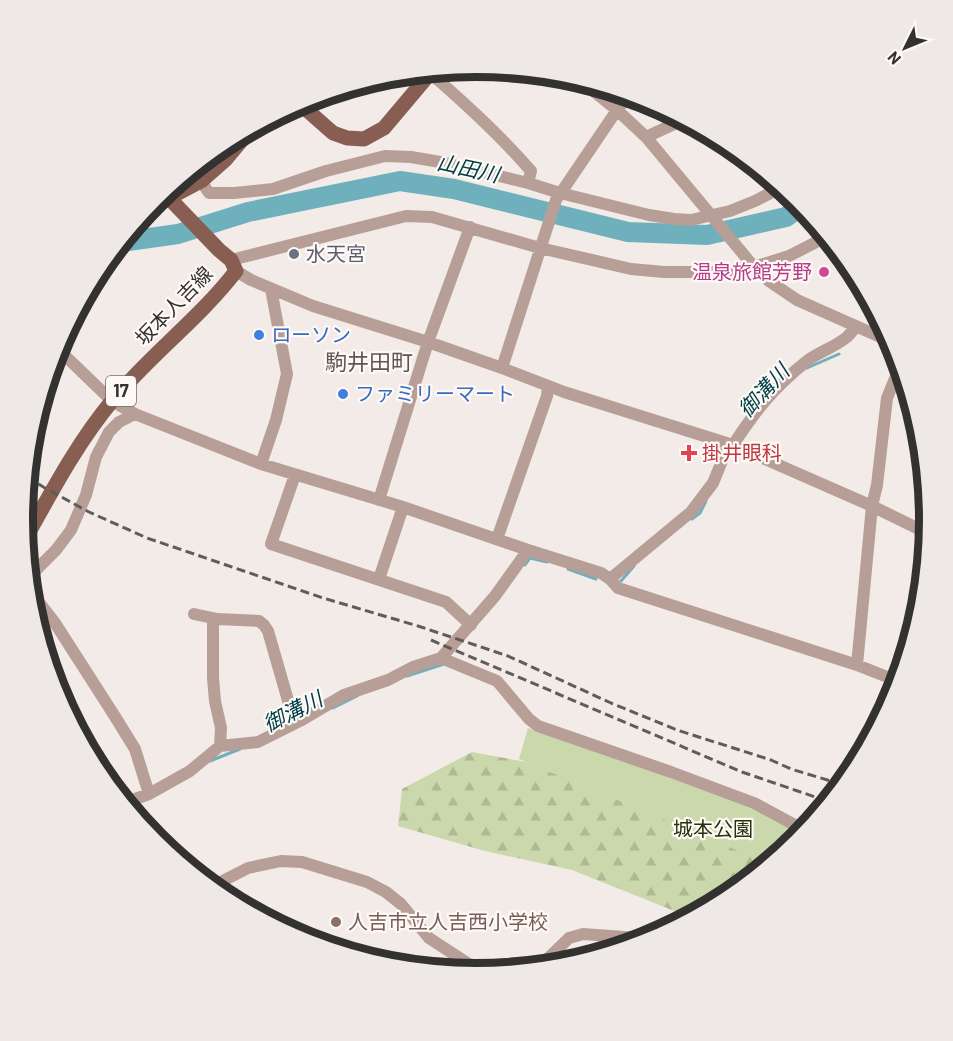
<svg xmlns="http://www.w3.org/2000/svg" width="953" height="1041" viewBox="0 0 953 1041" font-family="Barlow,'Noto Sans JP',sans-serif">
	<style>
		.green { fill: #cad8ab }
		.forest { fill: url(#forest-firs) }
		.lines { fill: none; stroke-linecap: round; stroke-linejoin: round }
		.stream { stroke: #6eb0bb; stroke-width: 3 }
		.river { stroke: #6eb0bb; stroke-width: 20 }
		.minor { stroke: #b79f98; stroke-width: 12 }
		.major { stroke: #885e52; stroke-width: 15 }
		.rail { stroke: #5f5c5a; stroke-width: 3; stroke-dasharray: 9 4.5; stroke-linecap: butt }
		.worship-dot { fill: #6b7280; stroke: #fef9f6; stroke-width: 2 }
		.hotel-dot { fill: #d1479c; stroke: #fef9f6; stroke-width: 2 }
		.shop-dot { fill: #3f7fe0; stroke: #fef9f6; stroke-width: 2 }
		.health-dot { fill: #e0444e; stroke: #fef9f6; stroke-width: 2 }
		.education-dot { fill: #8d6e63; stroke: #fef9f6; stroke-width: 2 }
		.labels { text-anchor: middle; stroke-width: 4.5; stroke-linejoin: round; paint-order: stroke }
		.shield { fill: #fef9f6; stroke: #716e6b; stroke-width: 1.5 }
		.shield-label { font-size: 18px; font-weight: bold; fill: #343230 }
		.worship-label { font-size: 20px; fill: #5b616d; stroke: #fef9f6; text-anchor: start }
		.hotel-label { font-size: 20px; fill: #b23c85; stroke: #fef9f6; text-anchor: end }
		.street-label { font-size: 20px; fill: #343230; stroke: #fef9f6 }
		.shop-label { font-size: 20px; fill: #366cbe; stroke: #fef9f6; text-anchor: start }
		.health-label { font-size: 20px; fill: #be3a42; stroke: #fef9f6; text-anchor: start }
		.park-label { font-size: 20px; fill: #27310b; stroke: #fef9f6 }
		.education-label { font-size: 20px; fill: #785e54; stroke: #fef9f6; text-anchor: start }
		.water-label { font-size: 21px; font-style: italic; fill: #004049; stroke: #fef9f6 }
		.quarter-label { font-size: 22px; fill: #5c5753; stroke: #fef9f6 }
		.rim { fill: none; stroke: #343230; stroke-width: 8 }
	</style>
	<defs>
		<pattern id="forest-firs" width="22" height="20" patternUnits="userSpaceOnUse" patternTransform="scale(1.5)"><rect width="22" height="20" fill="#cad8ab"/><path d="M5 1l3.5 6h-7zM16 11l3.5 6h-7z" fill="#aeba93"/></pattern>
	</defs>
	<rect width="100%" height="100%" fill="#f2ebe7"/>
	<path class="green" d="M528,728L730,799L785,824L803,835L797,842L757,875L650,817L519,759Z"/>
	<path class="forest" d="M472,752L526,762L770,864L728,898L692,918L572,870L485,851L398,826L402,789Z"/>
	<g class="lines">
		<path class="stream" d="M807,368L839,354
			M692,519L700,513L706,501
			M525,565L530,558L547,562
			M568,569L596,579
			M621,581L634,566
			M407,676L444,664
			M333,708L357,696
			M210,761L240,749"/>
		<path class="river" d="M121,242L178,234L248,212L400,181L454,189L628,232L707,235L786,217L803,205"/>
		<path class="minor" d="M430,73C466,104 500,135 531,171L528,183
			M580,80L617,110L646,137L754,267L769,281L797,300L894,343
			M646,137L685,119
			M740,152L747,163L750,161
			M201,181L209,193H234L273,189L326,171L385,156L411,157L446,163L528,183L560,193L649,215L674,219L691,220L730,211L755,201L782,187
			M151,205L169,198L164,193
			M231,260L406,216L432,217L540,248L631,269L664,272H716L754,267L789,256L820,240L826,235
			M236,271L251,280L313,306L428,342L502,368L564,392L733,445L872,506L929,534
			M57,348L112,401L135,414L261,464L403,507L528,550L601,573L610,579L618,588L857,665L900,682
			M502,368L556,200L617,110L629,95
			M733,445C756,410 774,387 807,361C819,352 835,347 847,337C850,334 853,330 856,327
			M261,464L276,420L287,374L271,289
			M295,475L271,544L446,602L471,625
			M379,500L428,342L470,227
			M497,539L547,396L548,387
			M28,578L56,550L71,530L86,495L96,457L109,432L119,422L135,414
			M379,579L403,507
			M610,579L691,512L713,483L729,444
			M30,594L34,596L55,623L114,715L135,749L149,794
			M194,614L217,619L259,621L264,625L268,631L289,704L300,721
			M213,618V678L215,701L221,728L220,746
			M441,658L497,681L529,719L538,726L671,772L754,803L806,831
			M857,665L872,506L877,485L887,398L901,364
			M127,807L135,799L149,794L190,771L220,746L258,742L300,721L344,695L388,680L413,667L441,658L495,596L528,550
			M211,887L248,868L281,861L302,862L367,882L386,892L401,904L429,938L484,974
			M538,968L569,938L583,934L651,939"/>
		<path class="major" d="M299,103L333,133L347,138L364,139L384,128L432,71
			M24,541C51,493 77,443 112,401C150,355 199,319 236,271L231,260L219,250L169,198L201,181L226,159L251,129"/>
		<path class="rail" d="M27,477L45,488L89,512L147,538L323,598L418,626L508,656L611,703L677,730L771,760L791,769L844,785
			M431,640L742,772L830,802"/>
	</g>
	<circle class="worship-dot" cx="294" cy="254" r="6"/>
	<circle class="hotel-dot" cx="824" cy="272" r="6"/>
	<g class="shop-dot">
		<circle cx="259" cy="335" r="6"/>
		<circle cx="343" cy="394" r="6"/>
	</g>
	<path class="health-dot" d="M686 444h6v6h6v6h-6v6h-6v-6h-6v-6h6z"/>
	<circle class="education-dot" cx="336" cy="922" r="6"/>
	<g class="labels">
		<rect class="shield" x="106" y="376" width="30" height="30" rx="4.5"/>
		<g class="shield-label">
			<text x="121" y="397">17</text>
		</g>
		<g class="worship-label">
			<text x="306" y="261">水天宮</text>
		</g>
		<g class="hotel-label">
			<text x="812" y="279">温泉旅館芳野</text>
		</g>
		<g class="street-label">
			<text transform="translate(174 306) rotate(-46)" y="7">坂本人吉線</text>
		</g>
		<g class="shop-label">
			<text x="271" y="342">ローソン</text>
			<text x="355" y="401">ファミリーマート</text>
		</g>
		<g class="health-label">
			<text x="702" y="460">掛井眼科</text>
		</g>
		<g class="park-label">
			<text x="713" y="836">城本公園</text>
		</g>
		<g class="education-label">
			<text x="348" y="929">人吉市立人吉西小学校</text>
		</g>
		<g class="water-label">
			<text transform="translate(468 169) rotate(12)" y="7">山田川</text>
			<text transform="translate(764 391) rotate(-47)" y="7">御溝川</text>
			<text transform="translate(293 712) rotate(-27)" y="7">御溝川</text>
		</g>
		<g class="quarter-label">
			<text x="369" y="370">駒井田町</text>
		</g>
	</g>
	<path d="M0 0H953V1041H0ZM33 520a443 443 0 1 1 886 0a443 443 0 1 1-886 0Z" fill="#eee9e6" fill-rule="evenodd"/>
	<path class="rim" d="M33 520a443 443 0 1 1 886 0a443 443 0 1 1-886 0Z"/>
	<g transform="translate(905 48) rotate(227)" stroke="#fef9f6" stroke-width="4.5" paint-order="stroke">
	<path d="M0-4.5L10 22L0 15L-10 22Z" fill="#343230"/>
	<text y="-9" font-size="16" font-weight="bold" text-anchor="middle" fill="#343230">N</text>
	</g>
</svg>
